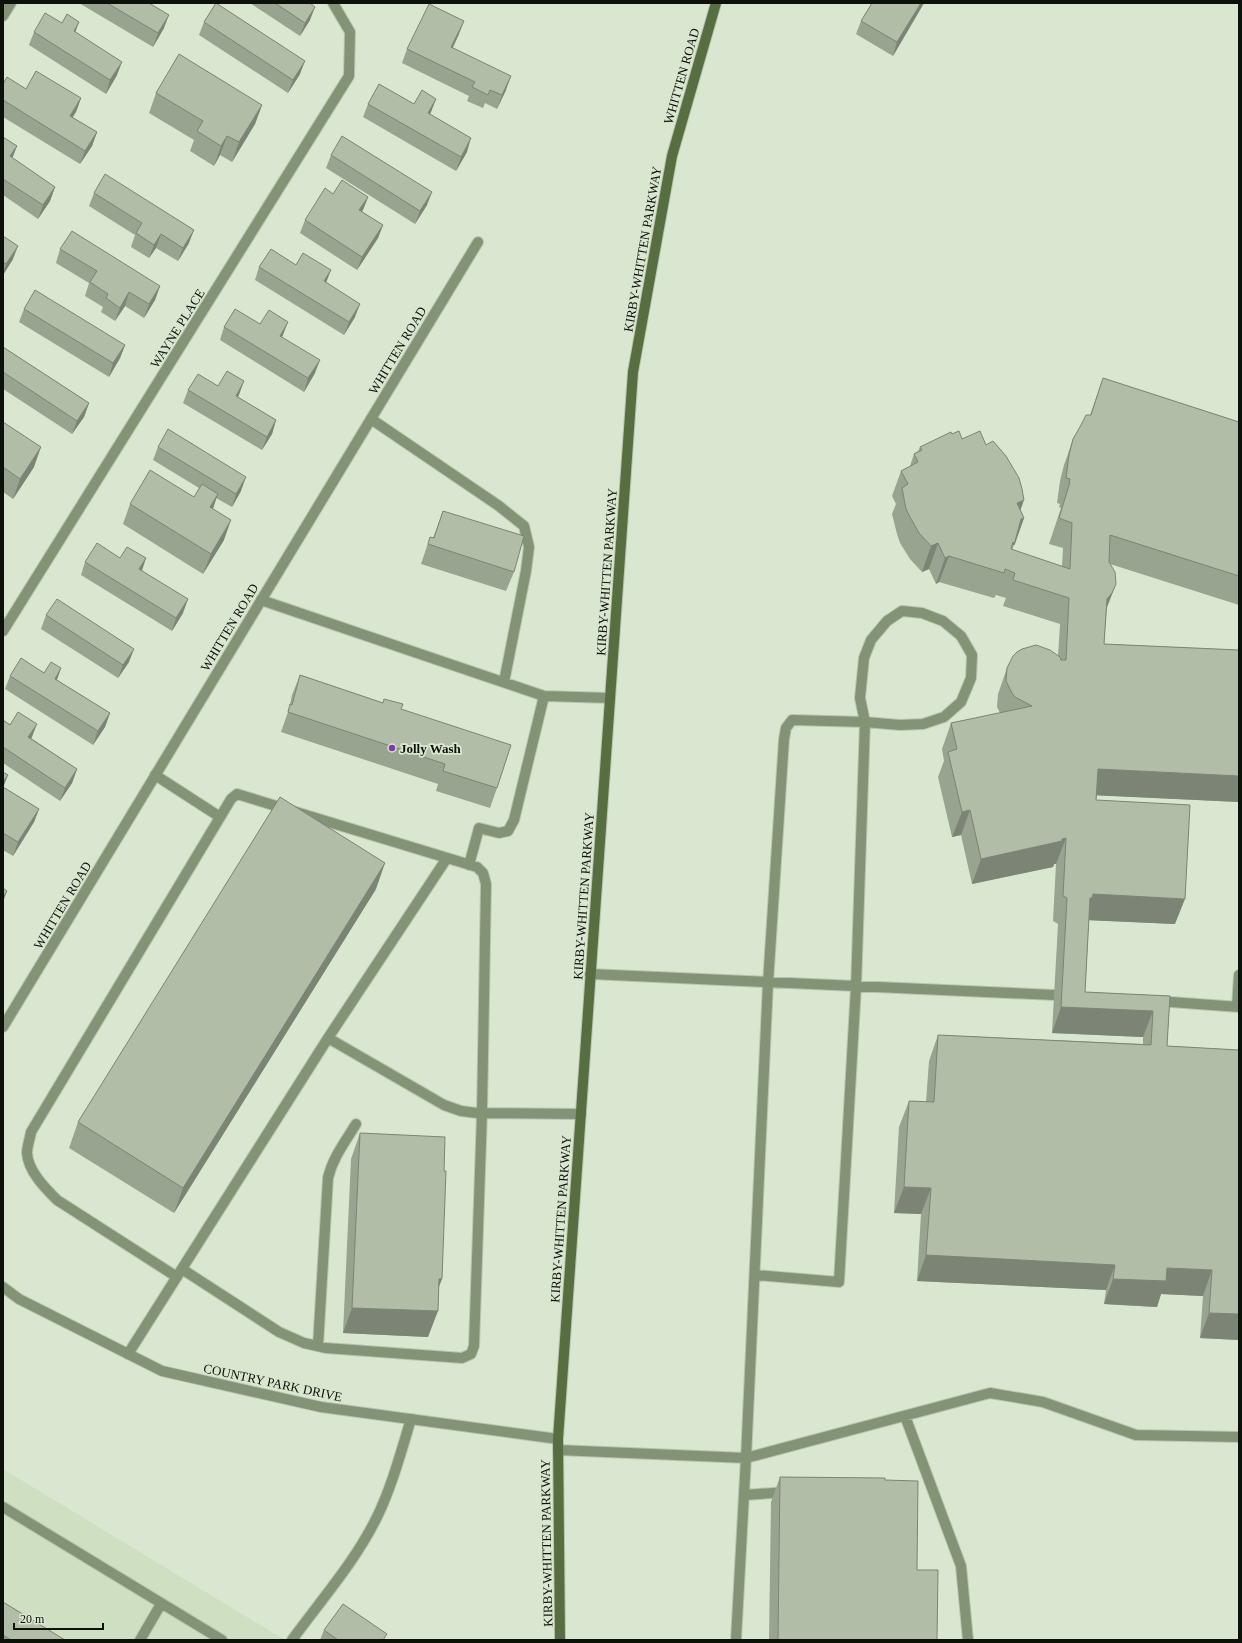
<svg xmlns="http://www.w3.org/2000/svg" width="1242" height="1643" viewBox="0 0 1242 1643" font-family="'Times New Roman',serif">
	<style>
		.built { fill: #cfdfc1 }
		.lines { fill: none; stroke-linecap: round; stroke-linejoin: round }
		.lane-casing { stroke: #b9c5b0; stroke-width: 12 }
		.street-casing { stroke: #b9c5b0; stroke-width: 12 }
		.secondary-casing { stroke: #b9c5b0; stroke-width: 12 }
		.lane { stroke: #839375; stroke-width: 10 }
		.street { stroke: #839375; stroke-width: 10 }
		.secondary { stroke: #576e41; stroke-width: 10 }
		.wall { fill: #98a390 }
		.shaded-wall { fill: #7c8475 }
		.building { fill: #b1bda7; stroke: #7c8475 }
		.poi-dot { fill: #8038ab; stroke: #dae7d0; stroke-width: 1.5 }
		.labels { text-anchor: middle; stroke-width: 3.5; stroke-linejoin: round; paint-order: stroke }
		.street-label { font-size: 13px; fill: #0d110a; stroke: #dae7d0 }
		.poi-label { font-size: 13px; font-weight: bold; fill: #0d110a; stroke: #dae7d0; text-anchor: start }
	</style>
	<rect width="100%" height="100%" fill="#dae7d0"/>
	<path class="built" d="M3,1469L285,1640H3Z"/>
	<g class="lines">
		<g class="lane-casing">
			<path id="lane" d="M371,419L499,506L524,526L529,547L526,571L504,682
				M261,600L544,696
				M155,775L220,817
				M469,865L479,828L499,833L508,831L514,820L544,696L610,698
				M590,974L1054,995
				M1157,1001L1239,1007
				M1237,1007L1239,975
				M328,1038L447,858
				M177,1277L57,1200C45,1188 28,1171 27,1153C27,1146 30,1139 31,1132L231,799L237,794L477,867L483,873L486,884L482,1113L474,1346L471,1354L462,1358L326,1348L304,1343L279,1332L182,1269
				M318,1346L328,1178C333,1157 345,1142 356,1124
				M128,1354L328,1038L444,1105L461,1111L477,1113L581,1114
				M905,1416L961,1566L968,1640
				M558,1450L746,1458L768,983L784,739L786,728L792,720L865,722L860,698L864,658L871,640L887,621L902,611L922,613L943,621L961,636L972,655L971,678L961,702L944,717L923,724L900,725L865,722L856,987L839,1282L755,1275
				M744,1495L788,1492
				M3,1507L222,1640
				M140,1640L161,1604
				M292,1640C321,1600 355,1562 377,1517C392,1486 401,1452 411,1419
				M736,1640L746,1458L990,1393L1043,1402L1136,1435L1239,1437"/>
		</g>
		<g class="street-casing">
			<path id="street" d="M3,16L11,3
				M3,631L349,76L350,32L333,3
				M3,1027L478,242
				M3,1287L19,1299L162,1371L321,1407L558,1439"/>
		</g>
		<g class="secondary-casing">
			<path id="secondary" d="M560,1640L558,1439L633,372L672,156L716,3"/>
		</g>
		<use href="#lane" class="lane"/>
		<use href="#street" class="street"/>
		<use href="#secondary" class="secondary"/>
	</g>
	<path class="wall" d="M79,3H149L164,28L153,47Z
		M250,3H310V20L300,36Z
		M924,3L893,56L856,34L861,21Z
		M204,22L300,74L288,93L199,35Z
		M34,32H75L117,75L106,94L29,45Z
		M459,34L453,48L506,90L497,109L485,103L483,108L467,101L469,96L402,63L407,49Z
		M3,84L26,89L81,98L76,112L72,117L97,132L92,146L80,164L3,117Z
		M156,93L262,105L255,124L232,162L220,155L214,166L190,151L194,140L149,113Z
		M436,99L430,114L467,152L456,171L363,117L368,104H414Z
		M3,137L17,146L12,158L55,187L50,201L38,219L3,195Z
		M331,155L427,205L415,224L326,168Z
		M94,193L189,243L178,261L156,248L149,258L131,247L135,235L89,206Z
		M333,194L368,197L362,212L383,225L378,238L357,270L300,233L305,220Z
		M3,236L13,259L3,275Z
		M60,249L160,286L155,300L144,318L125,306L115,321L101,312L103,307L85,296L89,283L56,263Z
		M259,267L326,283L355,317L344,335L255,280Z
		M24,309L125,345L120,358L109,377L19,322Z
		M260,324L283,335L282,337L315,373L304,392L220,340L224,327Z
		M3,347L89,403L84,417L72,434L3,389Z
		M1103,378L1239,422V605L1110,564L1104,644L1239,650V802L1097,795L1096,800L1175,924L1089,920L1085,992L1170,996L1167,1046L1239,1050V1340L1200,1338L1203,1296L1161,1294L1157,1307L1104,1304L1106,1290L917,1281L921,1214L894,1213L899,1127L909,1101L926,1102L929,1061L938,1035L1143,1044V1037L1052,1033L1058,924L1053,921L1056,864H1054L1053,867L972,884L961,835L952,837L938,777L944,761L942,749L951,723L1000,713L997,707L998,694L1007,668L1058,656L1060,624L1003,606L1006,598L996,595L994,598L939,582L936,584L929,569L922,572L910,559L900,543L897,534L892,514L896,504L892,496L901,471L910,466L914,454L918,451L920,447L952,434L962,439L986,445L1024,518L1012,550L1062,566L1063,548L1049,544L1061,508L1059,507L1060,504L1057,503L1060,481L1064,465L1073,439L1090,415Z
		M218,386L239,395L238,397L276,420L272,434L262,450L183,403L188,390Z
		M3,422L34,467L13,499L3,492Z
		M158,447L241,491L232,507L216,498L213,509L224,540L203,574L123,524L130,504L194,497L199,488L153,460Z
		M443,511L514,572L506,591L421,564L430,537L433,538Z
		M120,558H146L142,571L183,613L172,631L81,575L85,562Z
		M46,615L129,662L118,678L41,629Z
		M61,668L57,680L110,713L105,727L93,745L5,689L10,676L44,673Z
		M300,675L401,709L497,788L490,808L436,791L438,784L281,732L289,709L292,695Z
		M3,720L32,737L31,738L77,769L72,783L60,801L3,763Z
		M3,772V787L39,809L34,822L13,856L3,850Z
		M376,889L174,1213L69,1148L78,1122Z
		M360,1133L439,1286L428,1337L343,1333L351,1159Z
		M780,1477L885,1480L917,1570L937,1640H769L771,1502Z
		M3,1602L65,1640H3Z
		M324,1630L385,1640H320Z"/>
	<path class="shaded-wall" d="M921,3H924L893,56L897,42Z
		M315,7L310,20L300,36L305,23Z
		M169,15L164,28L153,47L158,33Z
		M464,21L459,34L446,60L451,47Z
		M79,22L74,36V31Z
		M305,61L300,74L288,93L293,80Z
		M122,62L117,75L106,94L110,80Z
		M511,76L506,90L497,109L502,95Z
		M81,98L76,112L65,129L70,116Z
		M436,99L431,112L423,126L428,113Z
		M262,105L255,124L232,162L239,142Z
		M97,132L92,146L80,164L85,151Z
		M227,136L220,155L214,166L221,146Z
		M471,138L467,152L456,171L461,157Z
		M17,146L12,159L10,156Z
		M55,187L50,201L38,219L43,205Z
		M432,192L427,205L415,224L420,211Z
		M368,197L363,210L354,223L359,210Z
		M383,225L378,238L357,270L362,257Z
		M194,230L189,243L178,261L183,248Z
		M161,234L156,248L149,258L154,245Z
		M18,246L13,259L3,275V274L6,264Z
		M331,270L326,283L324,281Z
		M160,286L155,300L144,318L149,304Z
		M129,292L125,306L115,321L120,308Z
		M360,304L355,317L344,335L349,322Z
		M288,322L283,335L275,349L280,336Z
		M125,345L120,358L109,377L113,363Z
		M320,360L315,373L304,392L308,378Z
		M244,381L239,395L231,409L236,396Z
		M89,403L84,417L72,434L77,421Z
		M276,420L272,434L262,450L267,437Z
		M41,447L34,467L13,499L20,479Z
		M246,477L241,491L232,507L236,494Z
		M218,494L211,514L210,507Z
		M1024,500L1015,526L1017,503Z
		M1024,518L1015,544H1014L1021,519Z
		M231,520L224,540L203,574L211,554Z
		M938,543L929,569L922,572L931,546Z
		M949,556L939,582L936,584L945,558Z
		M146,558L141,572L139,569Z
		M1116,584L1106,610L1103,618L1107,599Z
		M188,599L183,613L172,631L176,618Z
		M134,649L129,662L118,678L123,665Z
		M61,668L56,682L55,679Z
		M110,713L105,727L93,745L98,731Z
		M37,724L32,737L23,750L28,737Z
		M77,769L72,783L60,801L65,788Z
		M1098,769L1239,776V802L1089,795Z
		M8,775L3,788V782Z
		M39,809L34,822L13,856L18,842Z
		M970,810L961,835L952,837L962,812Z
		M1066,838L1056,864H1054L1053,867L972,884L981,859Z
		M385,863L376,889L174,1213L183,1188Z
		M7,891L3,902V897Z
		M1093,894L1185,899L1175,924L1084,920L1090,898Z
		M1061,1007L1153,1011L1143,1037L1052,1033Z
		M904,1187L931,1188L921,1214L894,1213Z
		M926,1255L1115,1265L1106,1290L917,1281Z
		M1167,1268L1212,1270L1203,1296L1161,1294L1157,1307L1104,1304L1113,1279Z
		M439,1279H442L432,1305Z
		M352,1308L438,1311L428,1337L343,1333Z
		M1209,1313L1239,1314V1340L1200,1338Z"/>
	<path class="building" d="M107,3H149L169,15L158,33Z
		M216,3L305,61L293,80L204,22Z
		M275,3H310L315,7L305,23Z
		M872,3H921L897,42L861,21Z
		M429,4L464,21L451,47L511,76L502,95L490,90L488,95L472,87L475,82L407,49Z
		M45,13L62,23L67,14L79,22L74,31L122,62L110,80L34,32Z
		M179,54L262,105L239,142L227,136L221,146L197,131L203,121L156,93Z
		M36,71L81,98L70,116L97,132L85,151L3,100V84L7,77L26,89Z
		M379,84L414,104L422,90L436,99L428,113L471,138L461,157L368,104Z
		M342,136L432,192L420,211L331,155Z
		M3,137L17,146L10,156L55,187L43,205L3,179Z
		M105,174L194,230L183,248L161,234L154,245L136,233L142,223L94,193Z
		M342,180L368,197L359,210L383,225L362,257L305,220L325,188L333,194Z
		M72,231L160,286L149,304L129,292L120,308L106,298L108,294L90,282L97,271L60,249Z
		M3,236L18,246L6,264L3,262Z
		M271,249L296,265L303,253L331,270L324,281L360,304L349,322L259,267Z
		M35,290L125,345L113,363L24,309Z
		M235,309L260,324L269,310L288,322L280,336L320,360L308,378L224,327Z
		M3,347L89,403L77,421L3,372Z
		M227,371L244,381L236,396L276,420L267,437L188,390L198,374L218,386Z
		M1103,378L1239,422V576L1110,535L1109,562L1115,572L1116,584L1112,593L1107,599L1104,644L1239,650V776L1098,769L1096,800L1190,805L1185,899L1093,894L1092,898H1090L1085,992L1170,996L1167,1046L1239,1050V1314L1209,1313L1212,1270L1167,1268L1166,1281L1113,1279L1115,1265L926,1255L931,1188L904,1187L909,1101L934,1102L938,1035L1151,1045L1153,1011L1061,1007L1067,898L1063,896L1066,838L1062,839V841L981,859L970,810L962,812L948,752L957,749L951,723L1032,706L1015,697L1012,693L1006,681L1007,668L1013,656L1017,652L1022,649L1036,645L1050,650L1060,657L1061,660H1066L1069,598L1013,580L1015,573L1005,569L1004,573L949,556L945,558L938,543L931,546L919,533L910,517L906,509L902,488L908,484L901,471L918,462L914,454L922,450L920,447L951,432L952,434L959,431L962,439L980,431L986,445L993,441L1006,456L1019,478L1022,489L1024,500L1017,503L1024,518L1021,519L1014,545L1013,542L1011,549L1070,569L1072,523L1059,518L1070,482H1069L1070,479L1066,478L1069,455L1073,439L1081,425L1086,415H1091Z
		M3,422L41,447L20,479L3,467Z
		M168,429L246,477L236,494L158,447Z
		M150,470L194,497L202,484L218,494L210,507L231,520L211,554L130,504Z
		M443,511L524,536L514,572L428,544L430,537L434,538Z
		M97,543L120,558L127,547L146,558L139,569L188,599L176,618L85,562Z
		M57,599L134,649L123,665L46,615Z
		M21,658L44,673L51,662L61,668L55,679L110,713L98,731L10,676Z
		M300,675L383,703L384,699L403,704L401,709L511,745L497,788L443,771L445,764L288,712L290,704L292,705Z
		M18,712L37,724L28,737L77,769L65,788L3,747V720L10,725Z
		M3,772L8,775L3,782Z
		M3,787L39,809L18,842L3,833Z
		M280,797L385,863L183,1188L78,1122Z
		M3,888L7,891L3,897Z
		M360,1133L445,1137L444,1171H446L442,1279H439L438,1311L352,1308Z
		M780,1477L885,1478V1480L918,1481L917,1570H938L937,1640H778Z
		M3,1602L65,1640H11L3,1635Z
		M343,1604L387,1634L383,1640H338L324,1630Z"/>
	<circle class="poi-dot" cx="392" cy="748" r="4"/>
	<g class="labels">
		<g class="street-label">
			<text transform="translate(681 76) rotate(-74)" y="5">WHITTEN ROAD</text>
			<text transform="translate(642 249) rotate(-80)" y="5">KIRBY-WHITTEN PARKWAY</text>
			<text transform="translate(177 328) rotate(-58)" y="5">WAYNE PLACE</text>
			<text transform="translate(397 350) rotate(-59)" y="5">WHITTEN ROAD</text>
			<text transform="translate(606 572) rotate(-86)" y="5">KIRBY-WHITTEN PARKWAY</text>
			<text transform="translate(229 627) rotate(-59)" y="5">WHITTEN ROAD</text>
			<text transform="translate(583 896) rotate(-86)" y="5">KIRBY-WHITTEN PARKWAY</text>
			<text transform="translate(62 905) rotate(-59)" y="5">WHITTEN ROAD</text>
			<text transform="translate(560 1219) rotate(-86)" y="5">KIRBY-WHITTEN PARKWAY</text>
			<text transform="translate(273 1382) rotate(12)" y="5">COUNTRY PARK DRIVE</text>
			<text transform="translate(546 1543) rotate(-91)" y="5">KIRBY-WHITTEN PARKWAY</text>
		</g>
		<g class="poi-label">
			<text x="400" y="753">Jolly Wash</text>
		</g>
	</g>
	<rect width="1242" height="1643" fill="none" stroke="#0d110a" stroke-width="8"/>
	<path d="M14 1623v6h89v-6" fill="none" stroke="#0d110a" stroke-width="2"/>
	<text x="20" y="1623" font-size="12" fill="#0d110a" stroke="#dae7d0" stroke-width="3" paint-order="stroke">20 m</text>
</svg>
